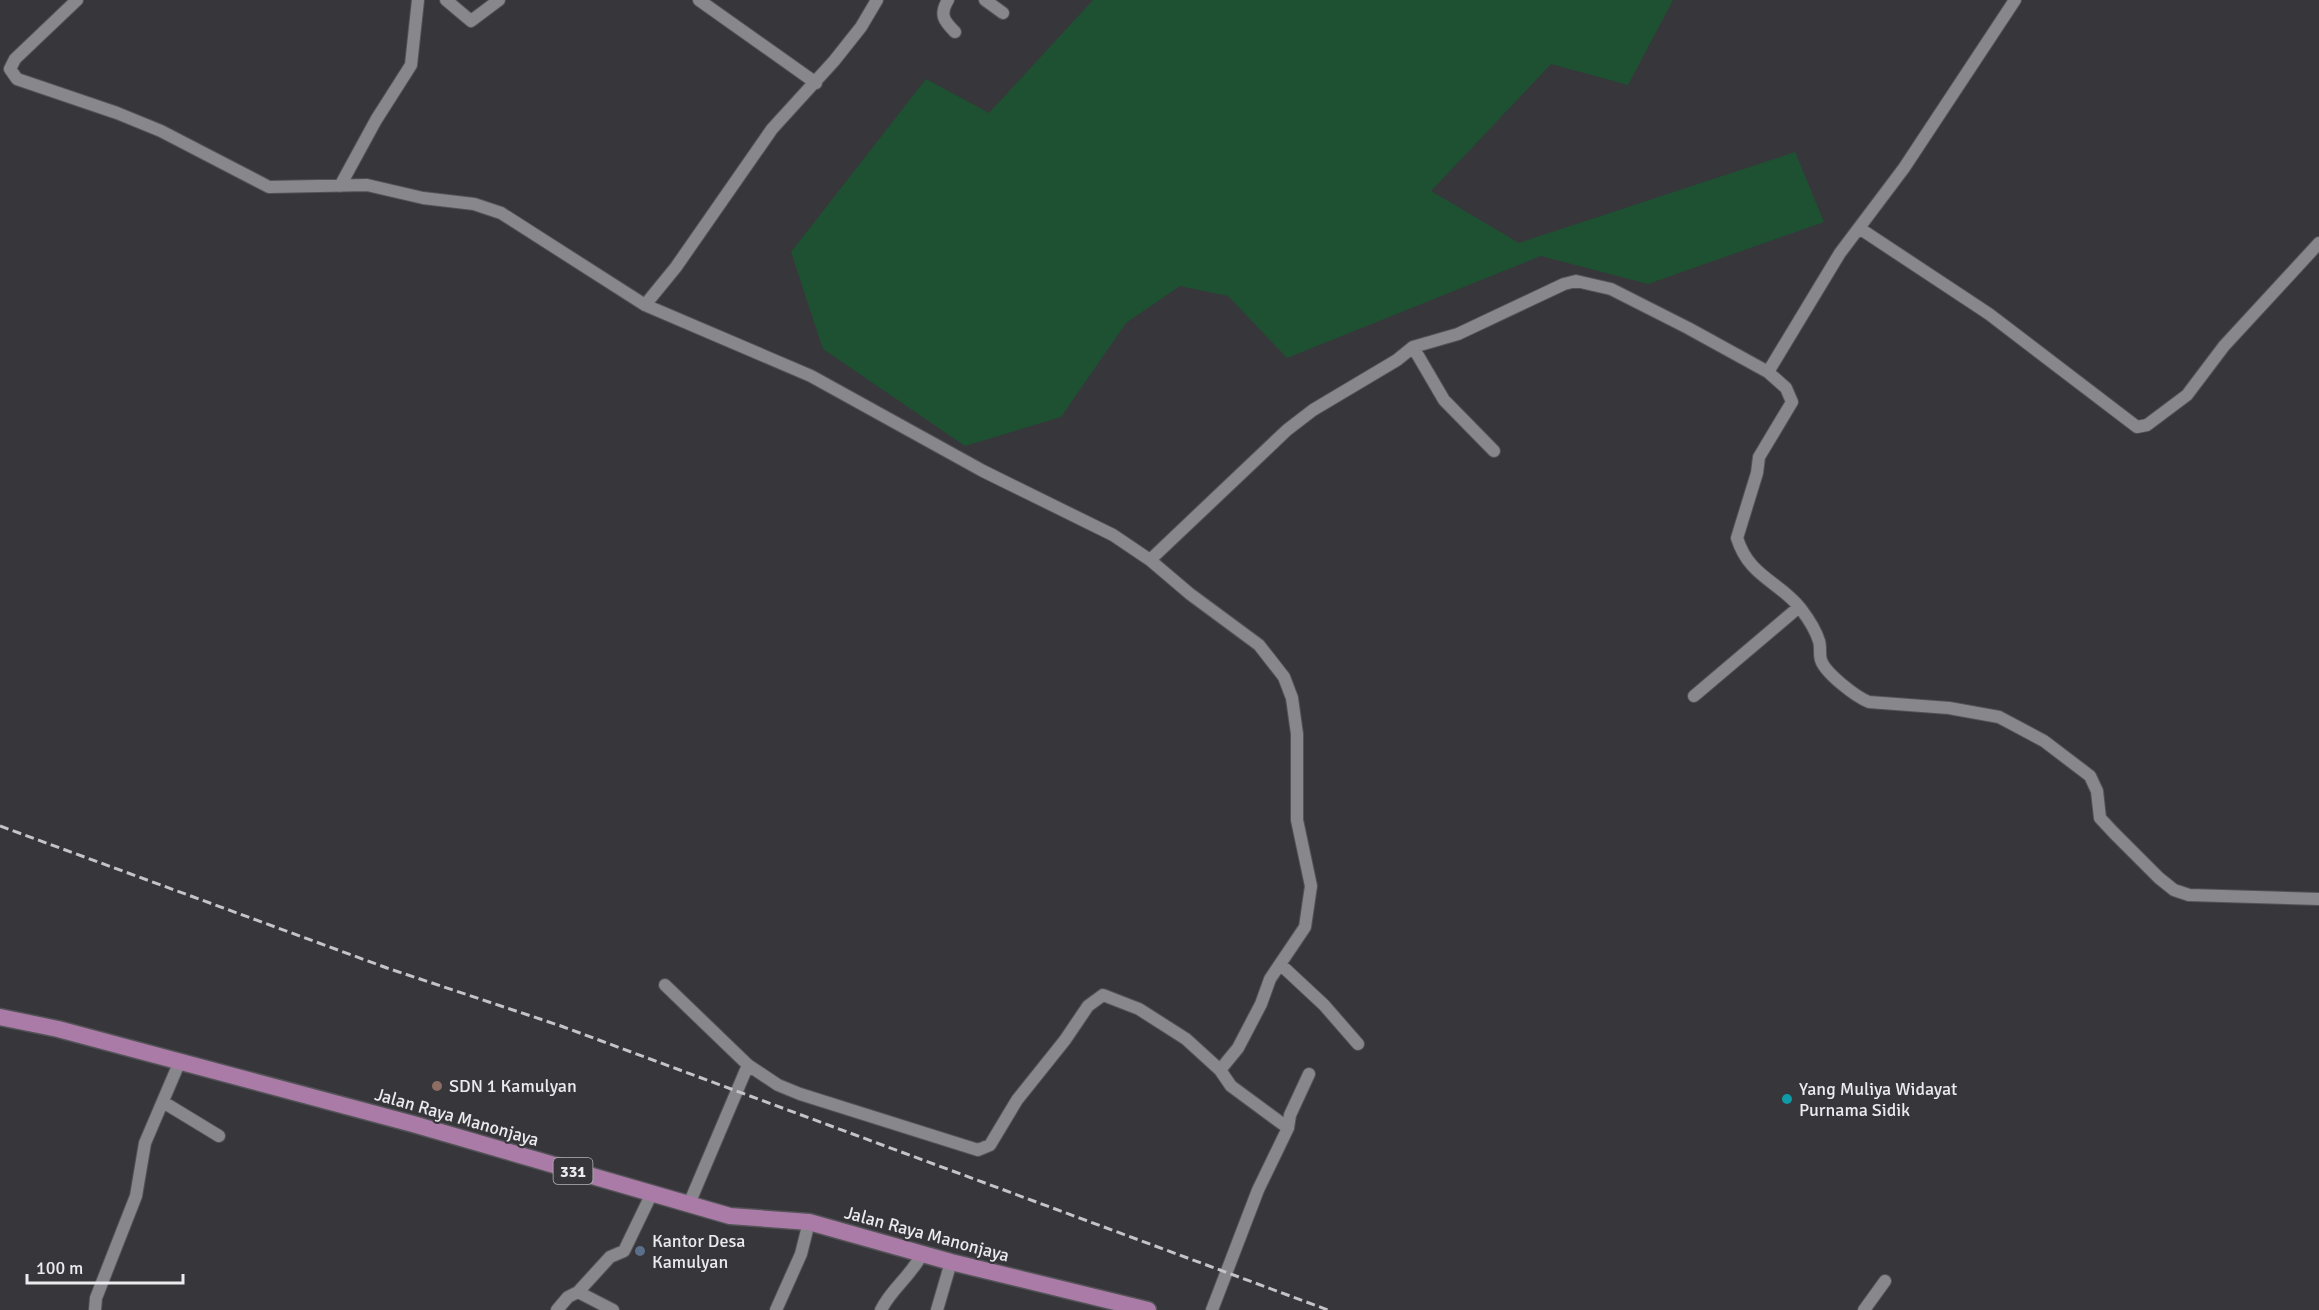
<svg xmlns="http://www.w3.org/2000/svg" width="2319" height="1310" viewBox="0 0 2319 1310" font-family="Signika,sans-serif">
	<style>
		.green { fill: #1e5132 }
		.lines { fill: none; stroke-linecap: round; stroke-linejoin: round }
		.minor-casing { stroke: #535357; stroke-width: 14 }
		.major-casing { stroke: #535357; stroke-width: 19 }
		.minor { stroke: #87878c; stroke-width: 12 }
		.major { stroke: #a97ba6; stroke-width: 16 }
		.rail { stroke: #c4c4c7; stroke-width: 3; stroke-dasharray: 9 4.5; stroke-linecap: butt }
		.education-dot { fill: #8d6e63; stroke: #37363b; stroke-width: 2 }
		.culture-dot { fill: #0f9aa8; stroke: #37363b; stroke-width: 2 }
		.service-dot { fill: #5c6f8a; stroke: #37363b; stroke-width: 2 }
		.labels { text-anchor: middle; stroke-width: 4.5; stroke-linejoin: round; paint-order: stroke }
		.shield { fill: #37363b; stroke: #b5b5b8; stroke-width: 1.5 }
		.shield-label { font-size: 16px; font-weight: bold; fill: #ebebee }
		.poi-label { font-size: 18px; fill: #ebebee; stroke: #37363b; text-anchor: start }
		.street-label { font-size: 18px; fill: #ebebee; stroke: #37363b }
	</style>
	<rect width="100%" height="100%" fill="#37363b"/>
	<path class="green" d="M1093,0H1673L1628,85L1551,64L1431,191L1519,243L1795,152L1824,222L1648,284L1541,256L1287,358L1228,296L1180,286L1126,323L1061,417L965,446L823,349L791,252L926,79L989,113Z"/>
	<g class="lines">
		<g class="minor-casing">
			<path id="minor" d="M77,0L15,59L10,69L17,79L117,113L161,131L269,187L367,185L423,198L474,204L501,213L645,305L811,376L983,471L1113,535L1150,560L1190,594L1259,645L1284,677L1292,698L1297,734V820L1311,886L1305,927L1270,979L1261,1004L1238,1048L1220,1070
				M446,0L471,21L499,0
				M699,0L816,83
				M948,0C939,15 944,21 955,32
				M985,0L1003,13
				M340,186L376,120L411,65L418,0
				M1859,228L1989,314L2137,427L2147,425L2187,395L2224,346L2319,243
				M645,305L676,267L772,129L834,61L861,27L877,0
				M1413,347L1444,400L1494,451
				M1768,372L1840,253L1904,168L2015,0
				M1150,560L1287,430L1313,410L1397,360L1413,347L1458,334L1564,284L1576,281L1611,289L1688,328L1768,372L1786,388L1792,402L1759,457L1757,473L1737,538C1749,577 1779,581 1801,609C1807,617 1816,631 1819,641C1821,647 1819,654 1821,660C1825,673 1856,697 1869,702L1949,708L1999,717L2044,741L2090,776L2097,791L2100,818L2114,833L2159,878L2174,890L2189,895L2319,899
				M1694,696L1799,607
				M1280,964L1324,1005L1358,1044
				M665,985L748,1065
				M163,1102L219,1136
				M1288,1128L1290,1115L1309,1074
				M689,1204L748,1065L778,1085L800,1094L978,1150L990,1145L1017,1100L1065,1040L1088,1006L1103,995L1139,1009L1186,1039L1220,1070L1231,1086L1288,1128L1258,1190L1212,1310
				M578,1292L613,1310
				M95,1310L96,1298L136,1196L145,1143L180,1061
				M557,1310L568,1297L578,1292L610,1257L624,1251L652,1193
				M776,1310L801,1254L809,1222
				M881,1310C891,1289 911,1276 922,1254
				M937,1310L951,1262
				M1864,1310L1885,1281"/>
		</g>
		<g class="major-casing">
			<path id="major" d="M0,1017L58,1029L413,1124L730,1216L809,1222L951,1262L1148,1310"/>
		</g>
		<use href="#minor" class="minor"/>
		<use href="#major" class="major"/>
		<path class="rail" d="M0,826L387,968L561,1026L1328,1310"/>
	</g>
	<circle class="education-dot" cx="437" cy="1086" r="6"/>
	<circle class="culture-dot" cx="1787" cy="1099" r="6"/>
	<circle class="service-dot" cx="640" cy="1251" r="6"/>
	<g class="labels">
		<rect class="shield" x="553.5" y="1158" width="39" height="26" rx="4.5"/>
		<g class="shield-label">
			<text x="573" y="1177">331</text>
		</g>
		<g class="poi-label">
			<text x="449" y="1092">SDN 1 Kamulyan</text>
			<text x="1799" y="1095">Yang Muliya Widayat<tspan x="1799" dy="21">Purnama Sidik</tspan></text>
			<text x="652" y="1247">Kantor Desa<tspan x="652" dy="21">Kamulyan</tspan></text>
		</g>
		<g class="street-label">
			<text transform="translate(457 1117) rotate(16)" y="6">Jalan Raya Manonjaya</text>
			<text transform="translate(927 1234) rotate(15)" y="6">Jalan Raya Manonjaya</text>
		</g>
	</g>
	<path d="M27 1274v9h156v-9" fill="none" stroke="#ebebee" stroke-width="3"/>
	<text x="36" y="1274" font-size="18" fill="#ebebee" stroke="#37363b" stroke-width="4.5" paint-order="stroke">100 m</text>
</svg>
